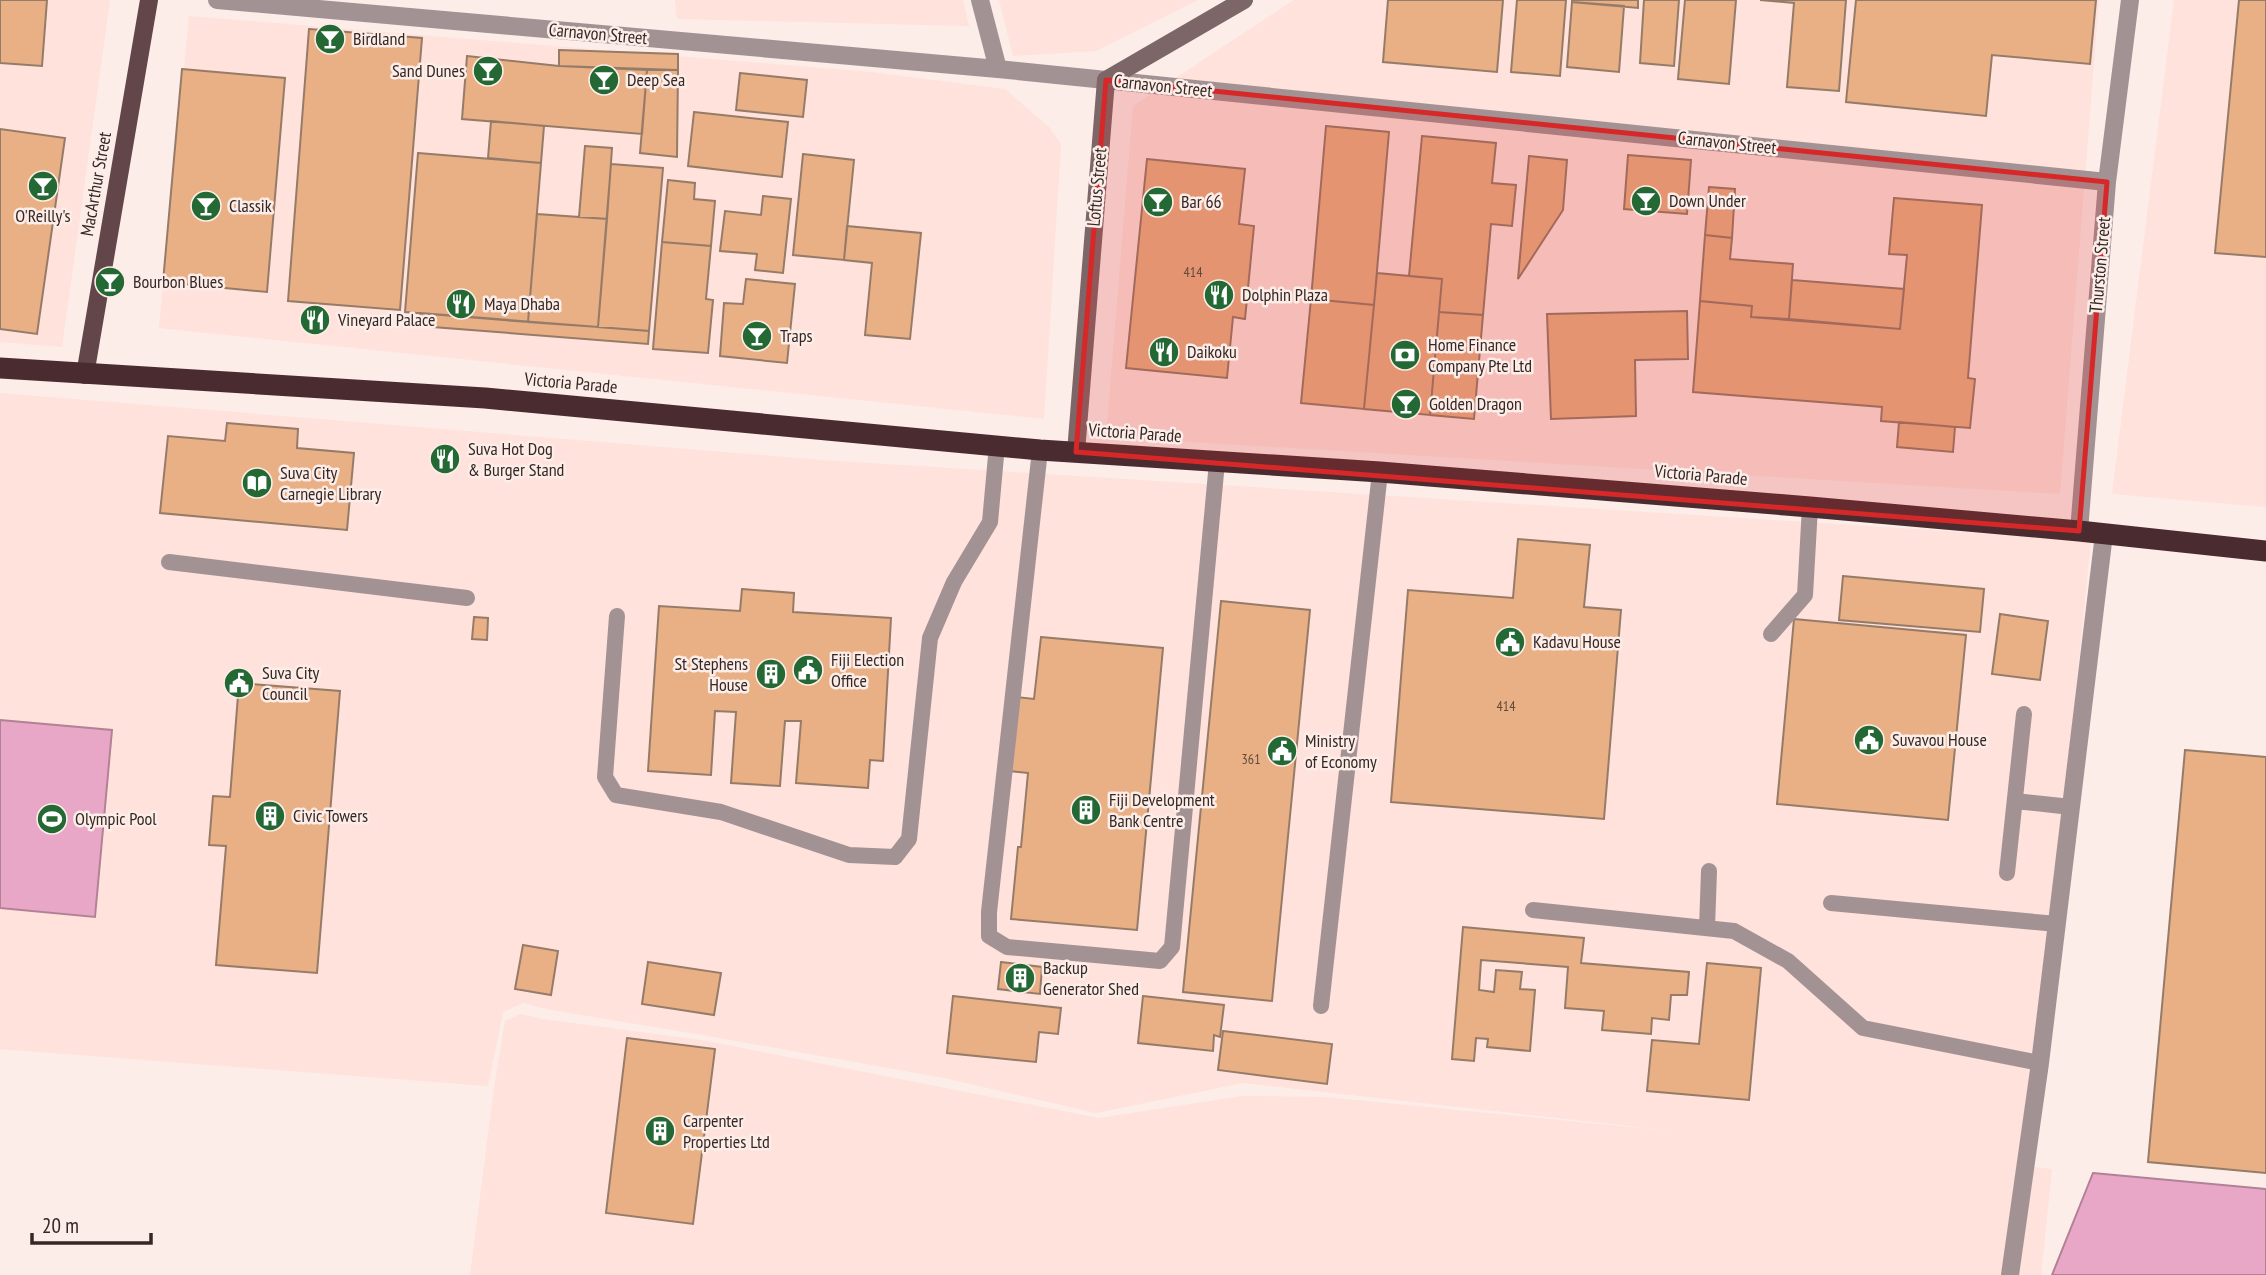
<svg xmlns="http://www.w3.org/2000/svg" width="2266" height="1275" viewBox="0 0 2266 1275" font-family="'PT Sans Narrow',sans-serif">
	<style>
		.built { fill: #fee2db }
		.water { fill: #e9a7c7; stroke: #b38196; stroke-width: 2 }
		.building { fill: #e9b085; stroke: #967b68; stroke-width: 2 }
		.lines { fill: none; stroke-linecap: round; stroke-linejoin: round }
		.lane { stroke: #a39294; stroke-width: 16 }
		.street { stroke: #a39294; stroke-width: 18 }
		.secondary { stroke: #7d6668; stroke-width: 18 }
		.primary { stroke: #624649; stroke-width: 18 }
		.highway { stroke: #4a2c30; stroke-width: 21 }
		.marked { fill: #d62828; fill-opacity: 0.2; stroke: #d62828; stroke-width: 5; stroke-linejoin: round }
		.labels { text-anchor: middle; stroke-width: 5; stroke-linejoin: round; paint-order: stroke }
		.number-label { font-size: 14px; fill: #62493c }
		.street-label { font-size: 18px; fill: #352723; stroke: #fcede9 }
		.poi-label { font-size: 18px; fill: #352723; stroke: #fcede9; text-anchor: start }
	</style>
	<rect width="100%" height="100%" fill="#fcede9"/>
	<path class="built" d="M0,0H110L62,347L0,342Z
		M675,0H963L969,26L677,19Z
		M999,0H1198L1096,51L1013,56Z
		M1294,0H2099L2060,494L1106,437L1133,106Z
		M2174,0H2266V507L2112,494Z
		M189,16L870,72L1005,89L1049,127L1061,144L1044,419L159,328Z
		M0,393L822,460L2091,540L2028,1166L2052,1169L2041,1275H470L494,1088L505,1021L521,1014L542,1019L701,1040L1099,1118L1242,1096L1324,1097L1682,1132L1243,1083L1096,1113L944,1078L703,1035L551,1010L523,1003L503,1012L488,1086L0,1049Z"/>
	<path class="water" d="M0,720L112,730L95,917L0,908Z
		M2093,1173L2266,1189V1275H2052Z"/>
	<path class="building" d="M0,0H47L42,66L0,63Z
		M1388,0H1503L1497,72L1383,62Z
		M1517,0H1566L1560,76L1511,72Z
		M1572,0H1638V8L1572,2Z
		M1644,0H1679L1674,66L1640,63Z
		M1685,0H1736L1729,84L1678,79Z
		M1760,0H1846L1839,91L1787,87L1794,3Z
		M1856,0H2096L2090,64L1992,55L1986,116L1846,102Z
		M2239,0H2266V257L2215,253Z
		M1572,2L1624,6L1619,72L1567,67Z
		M309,29L422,38L400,310L288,301Z
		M559,50L678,54V70L559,66Z
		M467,56L559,66L647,70L642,134L462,119Z
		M182,69L285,78L267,292L163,282Z
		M647,70H678L677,157L640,153Z
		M740,73L807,80L803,117L736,110Z
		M694,112L788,122L782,177L688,166Z
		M491,121L544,126L541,163L488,158Z
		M1326,126L1389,132L1374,305L1311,299Z
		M0,129L65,138L37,334L0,329Z
		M1422,136L1496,143L1492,183L1516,185L1512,226L1491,224L1483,315L1439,312L1442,279L1409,276Z
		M585,146L612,148L607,219L579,217Z
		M418,153L541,163L528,322L405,312Z
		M803,154L854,160L844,260L793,255Z
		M1628,155L1691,160L1687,214L1624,209Z
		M1529,156L1567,160L1563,210L1518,279Z
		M1147,159L1245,169L1239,224L1254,226L1245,319L1233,317L1227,378L1126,368Z
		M611,164L663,168L649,331L598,327Z
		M668,180L695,183L694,199L715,201L711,246L662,242Z
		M1709,187L1735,189L1732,238L1705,235Z
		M763,196L791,199L783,273L755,270L757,254L720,251L725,211L761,215Z
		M1894,198L1982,205L1968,378L1975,379L1970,428L1881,421L1882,407L1693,392L1700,301L1752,306L1751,317L1900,329L1907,255L1889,254Z
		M537,214L607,219L598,327L528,322Z
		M847,226L921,233L910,339L865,335L872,263L844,260Z
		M1705,235L1732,238L1730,259L1793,264L1789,319L1751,317L1752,306L1700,301Z
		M662,242L711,246L706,299L713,300L708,353L653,349Z
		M1377,273L1442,279L1430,415L1364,409Z
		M746,279L795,284L787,363L720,356L724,303L743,304Z
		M1792,280L1904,289L1900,329L1789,319Z
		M1311,299L1374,305L1364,409L1301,403Z
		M1687,311L1688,359L1635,360L1636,416L1551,419L1547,314Z
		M1439,312L1483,315L1474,419L1430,415Z
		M420,313L649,331L648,344L420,326Z
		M1899,422L1955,427L1953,452L1897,447Z
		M227,423L298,429L297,448L354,453L347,530L160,513L168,436L225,441Z
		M1518,539L1590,545L1584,607L1621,610L1604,819L1391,802L1408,590L1513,598Z
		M1843,576L1984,589L1980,632L1839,620Z
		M742,589L794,593L793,612L891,618L883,761L870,760L868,788L796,783L801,721H785L780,786L731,783L736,712L715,711L711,775L648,771L659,606L740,611Z
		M1221,601L1310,610L1272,1001L1183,992Z
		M2000,614L2048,621L2040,680L1992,674Z
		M474,617L488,618L487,640L472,639Z
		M1794,619L1966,635L1948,820L1777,804Z
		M1041,637L1163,648L1137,930L1011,919L1018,847H1021L1028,773L1010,771L1016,697L1034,699Z
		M239,683L340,691L317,973L216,965L226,846L209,845L213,796L230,797Z
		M2185,750L2266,757V1173L2148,1162Z
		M1463,927L1584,938L1581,963L1689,972L1687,995H1671L1669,1020L1652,1018L1651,1034L1602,1030L1604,1011L1565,1008L1568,967L1481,960L1479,990L1494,992L1496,970L1522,972L1520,989L1535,990L1530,1051L1487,1047L1488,1039L1476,1038L1474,1061L1452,1059Z
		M523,945L558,951L551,995L515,989Z
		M648,962L721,973L714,1015L642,1004Z
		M1001,962L1042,967L1040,994L998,989Z
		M1707,963L1761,968L1749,1100L1647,1091L1652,1040L1699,1044Z
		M953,996L1061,1008L1058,1034L1039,1032L1036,1062L947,1053Z
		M1143,996L1224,1005L1220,1037L1214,1035L1213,1051L1138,1043Z
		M1223,1031L1332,1044L1327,1084L1218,1070Z
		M627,1038L715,1049L693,1224L606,1213Z"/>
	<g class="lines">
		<path class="lane" d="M1040,450L989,912V936L1007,947L1160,961L1172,947L1217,462
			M169,562L467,598
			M617,616L605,777L616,795L721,812L849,855L895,857L909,839L930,638L954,582L990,522L997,445
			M1771,634L1805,595L1810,507
			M2015,801L2071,807
			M2007,873L2024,714
			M1831,903L2057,924
			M1533,910L1734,931L1788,961L1863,1028L2040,1063
			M1707,928L1709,871
			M1321,1006L1380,472"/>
		<path class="street" d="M217,0L998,69L2107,182
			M980,0L998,69
			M2079,531L2107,182L2130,0
			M2010,1275L2040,1063L2104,534"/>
		<path class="secondary" d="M1076,452L1106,80L1244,0"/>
		<path class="primary" d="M85,375L149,0"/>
		<path class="highway" d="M0,368L485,398L1040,450L1380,472L1810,507L2079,531L2266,551"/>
	</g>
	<path class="marked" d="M1106,80L2107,182L2079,531L1076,452Z"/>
	<defs>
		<g id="bar-disc" transform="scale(1.575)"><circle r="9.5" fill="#246934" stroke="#fcede9"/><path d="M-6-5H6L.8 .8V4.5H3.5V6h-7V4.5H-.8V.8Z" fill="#fff"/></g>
		<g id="restaurant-disc" transform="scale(1.575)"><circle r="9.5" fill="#246934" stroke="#fcede9"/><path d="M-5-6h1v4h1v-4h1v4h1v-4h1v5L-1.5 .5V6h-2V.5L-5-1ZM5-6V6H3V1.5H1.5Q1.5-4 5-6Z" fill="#fff"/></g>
		<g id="bank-disc" transform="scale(1.575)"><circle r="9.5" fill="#246934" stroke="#fcede9"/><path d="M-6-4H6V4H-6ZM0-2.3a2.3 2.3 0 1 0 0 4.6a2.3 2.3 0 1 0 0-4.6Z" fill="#fff"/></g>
		<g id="library-disc" transform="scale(1.575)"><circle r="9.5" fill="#246934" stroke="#fcede9"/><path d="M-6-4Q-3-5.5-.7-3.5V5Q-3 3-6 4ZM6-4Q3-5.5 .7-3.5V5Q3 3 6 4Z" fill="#fff"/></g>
		<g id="civic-disc" transform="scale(1.575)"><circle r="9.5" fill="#246934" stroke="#fcede9"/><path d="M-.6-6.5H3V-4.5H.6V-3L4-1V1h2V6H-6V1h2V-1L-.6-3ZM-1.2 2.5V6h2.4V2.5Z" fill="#fff"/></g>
		<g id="building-disc" transform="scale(1.575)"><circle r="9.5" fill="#246934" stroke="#fcede9"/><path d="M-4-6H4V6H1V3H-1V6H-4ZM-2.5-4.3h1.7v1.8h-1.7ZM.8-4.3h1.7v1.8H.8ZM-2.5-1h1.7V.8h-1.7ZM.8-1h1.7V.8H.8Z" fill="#fff"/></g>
		<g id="stadium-disc" transform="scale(1.575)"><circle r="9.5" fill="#246934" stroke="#fcede9"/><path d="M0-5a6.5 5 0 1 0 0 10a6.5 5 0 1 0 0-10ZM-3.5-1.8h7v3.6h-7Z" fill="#fff"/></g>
	</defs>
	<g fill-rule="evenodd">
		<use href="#bar-disc" x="330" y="39"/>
		<use href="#bar-disc" x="488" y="71"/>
		<use href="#bar-disc" x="604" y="80"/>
		<use href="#bar-disc" x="43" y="186"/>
		<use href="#bar-disc" x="1646" y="201"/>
		<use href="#bar-disc" x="1158" y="202"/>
		<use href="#bar-disc" x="206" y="206"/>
		<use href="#bar-disc" x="110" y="282"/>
		<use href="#restaurant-disc" x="1219" y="295"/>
		<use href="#restaurant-disc" x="461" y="304"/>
		<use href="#restaurant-disc" x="315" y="320"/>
		<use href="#bar-disc" x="757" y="336"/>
		<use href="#restaurant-disc" x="1164" y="352"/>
		<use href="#bank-disc" x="1405" y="355"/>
		<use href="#bar-disc" x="1406" y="404"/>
		<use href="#restaurant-disc" x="445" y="459"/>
		<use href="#library-disc" x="257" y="483"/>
		<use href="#civic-disc" x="1510" y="642"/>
		<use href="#civic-disc" x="808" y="670"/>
		<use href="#building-disc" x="771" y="674"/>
		<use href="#civic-disc" x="239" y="683"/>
		<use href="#civic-disc" x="1869" y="740"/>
		<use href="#civic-disc" x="1282" y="751"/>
		<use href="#building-disc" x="1086" y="810"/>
		<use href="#building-disc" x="270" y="816"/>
		<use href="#stadium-disc" x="52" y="819"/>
		<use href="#building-disc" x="1020" y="978"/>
		<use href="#building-disc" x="660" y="1131"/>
	</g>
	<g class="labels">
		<g class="number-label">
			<text x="1193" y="277">414</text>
			<text x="1506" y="711">414</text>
			<text x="1251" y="764">361</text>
		</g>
		<g class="street-label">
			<text transform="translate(598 34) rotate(5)" y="6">Carnavon Street</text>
			<text transform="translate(1163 86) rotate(6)" y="6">Carnavon Street</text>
			<text transform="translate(1727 143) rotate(6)" y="6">Carnavon Street</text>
			<text transform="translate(96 184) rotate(-80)" y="6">MacArthur Street</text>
			<text transform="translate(1097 187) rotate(-85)" y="6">Loftus Street</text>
			<text transform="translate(2100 265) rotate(-85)" y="6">Thurston Street</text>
			<text transform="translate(571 383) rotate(5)" y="6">Victoria Parade</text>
			<text transform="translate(1135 433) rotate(4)" y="6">Victoria Parade</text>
			<text transform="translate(1701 475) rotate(5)" y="6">Victoria Parade</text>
		</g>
		<g class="poi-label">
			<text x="353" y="45">Birdland</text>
			<text x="465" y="77" text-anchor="end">Sand Dunes</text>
			<text x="627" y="86">Deep Sea</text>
			<text x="1669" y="207">Down Under</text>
			<text x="1181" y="208">Bar 66</text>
			<text x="229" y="212">Classik</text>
			<text x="43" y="222" text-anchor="middle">O'Reilly's</text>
			<text x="133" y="288">Bourbon Blues</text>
			<text x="1242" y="301">Dolphin Plaza</text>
			<text x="484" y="310">Maya Dhaba</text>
			<text x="338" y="326">Vineyard Palace</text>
			<text x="780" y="342">Traps</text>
			<text x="1428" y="351">Home Finance<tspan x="1428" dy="21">Company Pte Ltd</tspan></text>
			<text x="1187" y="358">Daikoku</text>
			<text x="1429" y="410">Golden Dragon</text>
			<text x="468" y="455">Suva Hot Dog<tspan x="468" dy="21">&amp; Burger Stand</tspan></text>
			<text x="280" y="479">Suva City<tspan x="280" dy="21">Carnegie Library</tspan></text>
			<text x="1533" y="648">Kadavu House</text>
			<text x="831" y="666">Fiji Election<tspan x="831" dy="21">Office</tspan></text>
			<text x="748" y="670" text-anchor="end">St Stephens<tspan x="748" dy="21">House</tspan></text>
			<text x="262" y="679">Suva City<tspan x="262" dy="21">Council</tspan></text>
			<text x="1892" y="746">Suvavou House</text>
			<text x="1305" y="747">Ministry<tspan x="1305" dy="21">of Economy</tspan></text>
			<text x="1109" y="806">Fiji Development<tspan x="1109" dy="21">Bank Centre</tspan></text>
			<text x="293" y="822">Civic Towers</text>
			<text x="75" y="825">Olympic Pool</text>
			<text x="1043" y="974">Backup<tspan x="1043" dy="21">Generator Shed</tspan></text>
			<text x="683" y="1127">Carpenter<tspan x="683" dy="21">Properties Ltd</tspan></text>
		</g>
	</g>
	<path d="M32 1233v10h119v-10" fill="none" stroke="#352723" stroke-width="3.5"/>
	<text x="42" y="1233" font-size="21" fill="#352723" stroke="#fcede9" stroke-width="5" paint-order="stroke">20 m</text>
</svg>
